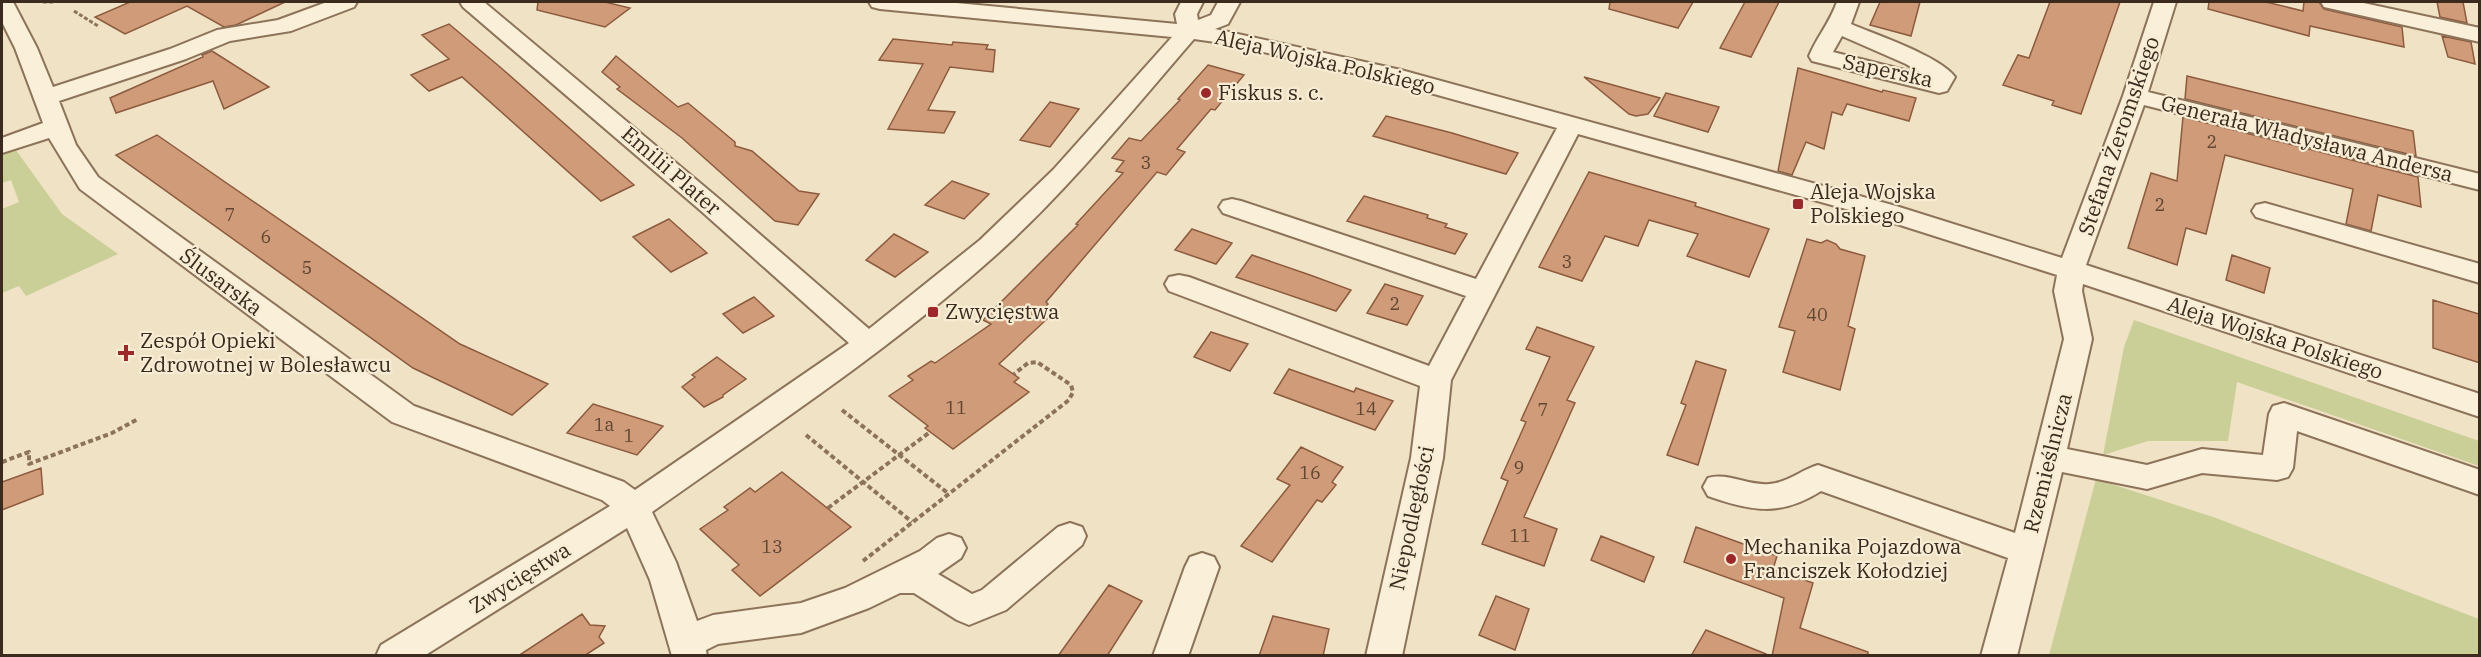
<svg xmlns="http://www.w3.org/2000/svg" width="2481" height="657" viewBox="0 0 2481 657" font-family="'IBM Plex Serif',serif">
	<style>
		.green { fill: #cacf97 }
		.building { fill: #d09b78; stroke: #8c5b3e; stroke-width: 1.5 }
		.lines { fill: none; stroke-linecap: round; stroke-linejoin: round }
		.minor-casing { stroke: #8c7359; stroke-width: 4 }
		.path-far1 { stroke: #8c7359; stroke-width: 3; stroke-dasharray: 4 2; stroke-linecap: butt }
		.path { stroke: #8c7359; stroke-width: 4; stroke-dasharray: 5 3; stroke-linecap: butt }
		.minor { fill: #faefd8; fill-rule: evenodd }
		.poi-dot { fill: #9e272a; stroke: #f7ecd4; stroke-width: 2 }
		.labels { text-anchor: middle; stroke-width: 4.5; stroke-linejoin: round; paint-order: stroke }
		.number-label { font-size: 18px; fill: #604734 }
		.street-label { font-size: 21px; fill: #3b2b1e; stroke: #f7ecd4 }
		.poi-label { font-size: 21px; fill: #3b2b1e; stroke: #f7ecd4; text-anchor: start }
	</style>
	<rect width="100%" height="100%" fill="#f0e2c4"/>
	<path class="green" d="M13,146L62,214L118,254L26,296L19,286L2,293V209L19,202L11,180L2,183V150Z
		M2134,320L2479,441V466L2237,382L2228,441H2148L2103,455L2124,347Z
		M2096,479L2216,518L2479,619V655H2049Z"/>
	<path class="building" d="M130,2H285L236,25L224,27L187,6L125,34L95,17Z
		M538,2H605L630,8L605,27L537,10Z
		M1610,2H1693L1678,28L1609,9Z
		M1745,2H1779L1751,57L1720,48Z
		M1880,2H1920L1911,36L1870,25Z
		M2050,2H2120L2081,114L2052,105L2054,101L2003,85L2018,55L2029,58Z
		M2209,2H2266L2303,11L2304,2H2319L2324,9L2402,27L2404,47L2310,26L2309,36L2208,9Z
		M2437,2H2463L2467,23L2440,17Z
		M449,24L500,67L634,185L601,201L462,77L429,91L411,75L449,59L422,35Z
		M2442,36L2471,42L2475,64L2448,57Z
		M893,39L952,45L953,42L988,45L986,49L995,50L993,72L950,67L928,110L955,112L944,133L888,129L923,64L879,60Z
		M212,51L269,87L224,109L213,81L116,113L110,98L203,57L202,55Z
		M616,56L678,107L688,103L735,142V146L752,151L799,191L819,194L798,225L775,221L682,138L617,89L620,87L602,72Z
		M1208,65L1244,75L1215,110L1211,109L1177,149L1185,152L1166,175L1157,172L1046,302L1048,304L1039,313L1048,318L999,364L1019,378L1014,382L1029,392L953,449L925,428L928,426L889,396L913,380L908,376L931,361L935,363L991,324L983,320L1078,225L1076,224L1123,173L1116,171L1124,161L1112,158L1129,138L1141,141L1180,100L1178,99Z
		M1798,68L1882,92L1883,90L1916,98L1909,121L1847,104L1842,115L1832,112L1824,149L1806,142L1792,175L1778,171Z
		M2187,76L2413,131L2416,156L2185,99Z
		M1584,77L1660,98L1648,114L1636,116L1629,114Z
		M1666,93L1719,107L1708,132L1654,116Z
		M1050,102L1079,109L1050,147L1020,140Z
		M1386,116L1452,133L1518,153L1506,174L1373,136Z
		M2183,117L2418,177L2421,207L2378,195L2371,231L2346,224L2353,189L2225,155L2206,234L2186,228L2177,265L2128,248L2151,173L2177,181Z
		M157,135L460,344L548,384L512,415L413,368L116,155Z
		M1589,172L1696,203L1695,206L1769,229L1749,277L1687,256L1698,234L1649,220L1638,246L1605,236L1582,281L1539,267Z
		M952,181L989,194L964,219L925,205Z
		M1364,196L1428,215L1427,218L1447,224L1445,227L1467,234L1455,254L1347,221Z
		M669,219L707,253L671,272L633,237Z
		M1192,229L1232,243L1216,264L1175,250Z
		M894,234L928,252L895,277L866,260Z
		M1807,239L1821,243L1827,240L1836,244L1840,249L1865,256L1848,326L1855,329L1840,390L1783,372L1795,331L1779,327Z
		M1252,255L1310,275L1351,290L1336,311L1236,277Z
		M2232,255L2270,268L2264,293L2226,280Z
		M1385,284L1423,296L1407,325L1367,313Z
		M754,297L774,316L743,333L723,314Z
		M2433,300L2479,314L2480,363L2433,348Z
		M1537,327L1594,347L1567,400L1575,403L1524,517L1557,529L1544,566L1482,544L1508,481L1501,478L1526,422L1521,420L1550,357L1526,349Z
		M1211,332L1248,344L1230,371L1194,357Z
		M717,357L746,379L723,395V397L704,407L682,387L695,377L692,375Z
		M1696,361L1726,370L1698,465L1667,455L1686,405L1681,403Z
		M1289,369L1354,392L1356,388L1393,401L1375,430L1274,393Z
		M593,404L663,426L637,455L567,433Z
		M1301,447L1343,467L1332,482L1336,485L1322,502L1317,500L1272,562L1241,546L1290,485L1277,479Z
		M41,468L43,494L2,510V482Z
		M782,472L851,527L760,596L732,570L739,565L700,529L728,510L724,507L750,488L755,492Z
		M1696,527L1777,556L1773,569L1813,583L1800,628L1868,652V656H1772L1784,598L1684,562Z
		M1601,536L1654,557L1644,582L1591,560Z
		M1109,585L1142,601L1107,656H1058Z
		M1496,596L1529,609L1515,650L1479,635Z
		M582,614L590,625L605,626L599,637L604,643L584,656H518Z
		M1273,616L1329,629L1323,656H1259Z
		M1706,630L1766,654L1765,656H1691Z"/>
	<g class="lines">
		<g class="minor-casing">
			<path id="minor" d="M2,2H13L37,48L53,87L170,49L217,30L278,20L327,2H357L354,7L291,31L230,41L186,59L59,101L76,145L98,177L414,406L624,482L635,490L849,343L700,210L463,7L460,2H484L718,198L869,329L980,240L1053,170L1172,37L880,9L872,7L869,2H946L1177,24L1175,14L1181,2H1203L1197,14L1198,20L1211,15L1218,2H1240L1228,24L1215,29L1401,70L1896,206L2062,258L2123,96L2154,2H2176L2148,92L2480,174V190L2144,105L2086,265L2480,394V417L2083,284L2082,291L2092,339L2067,449L2147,465L2202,449L2263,455L2269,414L2273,406L2284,403L2480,470V495L2297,431L2293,468L2288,477L2277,480L2202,473L2147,489L2062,472L2017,656H1981L2008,558L1821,491C1780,517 1751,511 1708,496L1703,487L1708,478C1728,472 1748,486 1769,484C1787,483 1801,470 1818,465L2015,533L2064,339L2054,291L2057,275L1878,218L1578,134L1451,380L1443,458L1402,656H1366L1411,458L1420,386L1169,291L1165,284L1169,277L1179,275L1189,277L1429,366L1466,296L1223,213L1219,207L1223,201L1232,199L1241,201L1476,279L1557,128L1387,81L1229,44L1194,39C1130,113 1069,189 997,254C890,350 769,429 652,512L676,562L697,621L713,615L801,603L845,588L920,551L937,538L949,534L961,538L966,548L961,558L938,574L972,594L982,590L1058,527L1070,523L1082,527L1086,536L1082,545L1006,610L969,625L957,620L914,593H900L869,608L801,633L718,644L706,650L707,656H672L650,580L627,528L424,656H376L381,645L610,506L602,500L392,422L80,189L49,138L2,153V138L43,123L15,48L2,22Z
				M1837,2H1859L1851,24C1876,35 1940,56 1955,77L1947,91L1939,93L1812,61L1809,56C1818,35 1829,24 1837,2ZM1842,36L1906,64L1924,75L1833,52Z
				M2321,2H2359L2480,28V42L2324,7Z
				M2265,203L2480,264V283L2256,217L2252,211L2256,205Z
				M1202,553L1214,557L1219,567L1188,656H1153L1185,567L1190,557Z"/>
		</g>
		<path class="path-far1" d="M43,2H55
			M74,11L98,26"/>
		<path class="path" d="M842,410L949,494
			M806,435L912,522
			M2,462L29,452V464L112,433L138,419
			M828,508L930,432
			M863,561L1069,400L1073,392L1071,385L1037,362L1028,363L1014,374"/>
		<use href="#minor" class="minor"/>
	</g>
	<g class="poi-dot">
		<circle cx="1206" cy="93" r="6"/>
		<rect x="1792" y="198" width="12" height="12" rx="3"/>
		<rect x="927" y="306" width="12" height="12" rx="3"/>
		<path d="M123 344h6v6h6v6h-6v6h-6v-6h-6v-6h6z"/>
		<circle cx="1731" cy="559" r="6"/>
	</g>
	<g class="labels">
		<g class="number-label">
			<text x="2212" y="148">2</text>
			<text x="1146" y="169">3</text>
			<text x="2160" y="211">2</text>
			<text x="230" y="221">7</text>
			<text x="266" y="243">6</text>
			<text x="1567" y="268">3</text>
			<text x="307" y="274">5</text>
			<text x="1395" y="310">2</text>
			<text x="1817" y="321">40</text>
			<text x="956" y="414">11</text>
			<text x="1366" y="415">14</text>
			<text x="1543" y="416">7</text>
			<text x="604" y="431">1a</text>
			<text x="629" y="442">1</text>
			<text x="1519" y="474">9</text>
			<text x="1310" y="479">16</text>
			<text x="1520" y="542">11</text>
			<text x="772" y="553">13</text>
		</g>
		<g class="street-label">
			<text transform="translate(1325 62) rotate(13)" y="7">Aleja Wojska Polskiego</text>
			<text transform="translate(1888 71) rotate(12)" y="7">Saperska</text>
			<text transform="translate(2119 136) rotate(-71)" y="7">Stefana Żeromskiego</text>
			<text transform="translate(2307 139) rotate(14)" y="7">Generała Władysława Andersa</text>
			<text transform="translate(671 171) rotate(41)" y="7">Emilii Plater</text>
			<text transform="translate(221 282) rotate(37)" y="7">Ślusarska</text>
			<text transform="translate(2275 338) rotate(18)" y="7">Aleja Wojska Polskiego</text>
			<text transform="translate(2048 463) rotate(-76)" y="7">Rzemieślnicza</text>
			<text transform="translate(1412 518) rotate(-78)" y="7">Niepodległości</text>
			<text transform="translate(520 578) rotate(-32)" y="7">Zwycięstwa</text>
		</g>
		<g class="poi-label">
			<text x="1218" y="100">Fiskus s. c.</text>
			<text x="1810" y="199">Aleja Wojska<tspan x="1810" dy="24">Polskiego</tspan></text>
			<text x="945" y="319">Zwycięstwa</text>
			<text x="140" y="348">Zespół Opieki<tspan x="140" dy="24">Zdrowotnej w Bolesławcu</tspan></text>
			<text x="1743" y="554">Mechanika Pojazdowa<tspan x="1743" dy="24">Franciszek Kołodziej</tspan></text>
		</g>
	</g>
	<rect width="2481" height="657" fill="none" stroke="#3b2b1e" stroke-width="6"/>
</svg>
